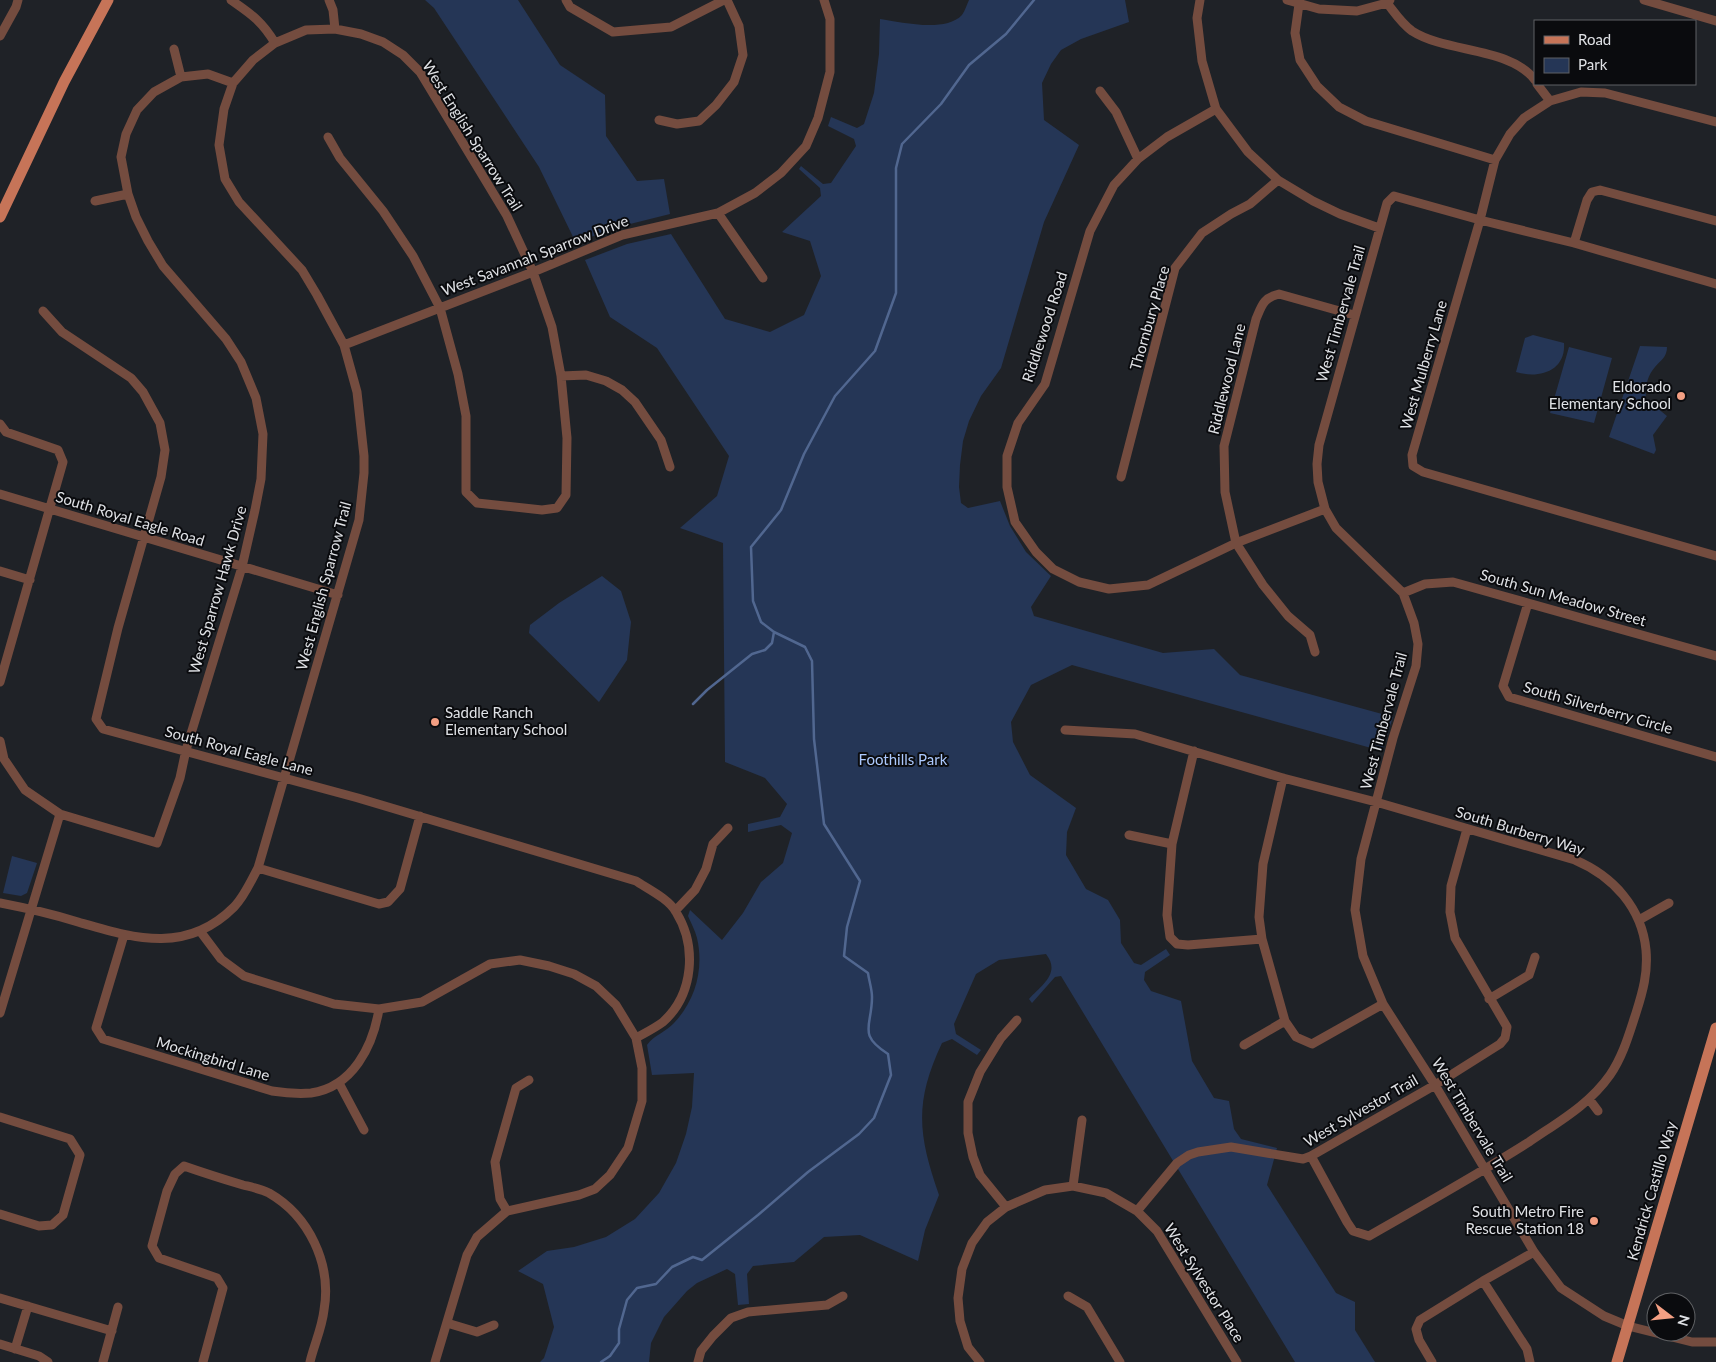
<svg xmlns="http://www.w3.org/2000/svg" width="1716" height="1362" viewBox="0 0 1716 1362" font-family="Lato,sans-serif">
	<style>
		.green { fill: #253656 }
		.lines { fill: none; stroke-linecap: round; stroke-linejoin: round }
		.stream { stroke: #516790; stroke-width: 2.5 }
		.minor { stroke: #744c3f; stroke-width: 9 }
		.major { stroke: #c67458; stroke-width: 11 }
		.poi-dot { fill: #f39f83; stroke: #0a0b0e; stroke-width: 2 }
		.labels { text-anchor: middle; stroke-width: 4; stroke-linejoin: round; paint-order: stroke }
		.street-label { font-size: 15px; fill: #dfe1e5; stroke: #0a0b0e }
		.poi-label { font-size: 15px; fill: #dfe1e5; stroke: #0a0b0e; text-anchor: end }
		.park-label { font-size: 15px; fill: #acc9fe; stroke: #0a0b0e }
	</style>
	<rect width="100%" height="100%" fill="#1f2227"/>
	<path class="green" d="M425,0H518L560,65L605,95L606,136L637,181L664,179L670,214L614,228L576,243L539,167L434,8Z
		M969,0H1125L1129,22L1081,39L1061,50L1051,64L1042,83L1044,120L1079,145L1044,222L1001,368L981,396L969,421L963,441L960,465L959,487L961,503L968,508L1000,501L1010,526L1026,552L1051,576L1031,607L1034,616L1163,653L1214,649L1240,675L1393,717L1382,751L1072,665L1031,685L1011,722L1013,742L1030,775L1076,808L1067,832L1066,855L1086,889L1108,900L1120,920L1121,943L1134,963L1141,965L1166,949L1170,955L1145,972L1144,980L1151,991L1181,1001L1192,1061L1214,1098L1229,1101L1234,1129L1241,1139L1277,1148L1267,1185L1336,1293L1355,1302V1330L1375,1362H1295L1061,976L1055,977L1032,1003L1029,999C1042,985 1061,973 1046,954L999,960L976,974L954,1024L956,1034L981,1050L977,1055L952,1039L942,1043C914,1103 918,1134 939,1195L925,1230L918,1261L860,1235L824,1237L794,1262L753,1266L747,1274L749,1304L738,1305L735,1274L727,1269L697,1283L687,1291L664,1317L651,1343L649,1362H540L544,1358L554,1327L543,1284L518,1271L547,1251L574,1247L606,1237L635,1219L659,1193L676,1163L686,1134L692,1107L694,1073L652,1075L647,1045C654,1035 666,1032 674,1023C696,1000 704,968 697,938C695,930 691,923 688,916L690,910L722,940L743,913L761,882L783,863L792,833L781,825L748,832V824L780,817L787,804L765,778L725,762L723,543L680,528L717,496L729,456L657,348L610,317L585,260L627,244L671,234L725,319L770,332L804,315L821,276L810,241L782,232L821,196L820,188L799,169L801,166L823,184L831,183L856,146L854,139L828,126L831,117L857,128L864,124L874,93L879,54L880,19C901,22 945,33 962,15C965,11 967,4 969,0Z
		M1533,335L1564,343C1566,371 1539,379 1516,372L1525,338Z
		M1640,346L1667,347C1667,357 1661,360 1655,367C1647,376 1645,387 1646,399L1667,416L1653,435L1656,450L1654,454L1609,437Z
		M1569,347L1612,358L1594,423L1550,413Z
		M602,576L621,591L631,622L627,660L599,702L529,633L530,625L559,603Z
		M12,856L37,863L27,893L21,896L3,893Z"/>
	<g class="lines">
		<path class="stream" d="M693,704L707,690L752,654L765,650L772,643L774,632
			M601,1362L610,1356L619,1343V1329L627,1300L637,1288L656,1284L672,1267L693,1257L702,1260L758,1215L808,1172L859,1134L874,1118L891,1075L888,1054C857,1034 872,1027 872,997C872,989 869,981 868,973L844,956L847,927L860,881L824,824L814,739L812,661L805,647L774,632L761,622L753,601L751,547L781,510L804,454L835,396L875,351L896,293V168L902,144L941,104L969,65L1006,34L1034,0"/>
		<path class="minor" d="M231,0C251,14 262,21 275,43
			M329,0L333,10L335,29
			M566,0L570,7L613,32L671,27L724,0
			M1200,0L1197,18L1202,61L1216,109L1248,152L1278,180L1313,201L1340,214L1379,228
			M1287,0L1319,9L1357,11L1387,3L1390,0
			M1644,0L1716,21
			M1387,3C1395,13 1401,23 1412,31C1446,53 1510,47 1535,80
			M1299,4L1295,33L1300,60L1317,86L1339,107L1366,121L1495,160
			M0,36L16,7L18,0
			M174,49L181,77
			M1537,84L1550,101
			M1100,91L1116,112L1138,159
			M1216,109L1167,137L1138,159L1114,185L1090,231L1045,384L1018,423L1007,456V487L1015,522L1036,552L1053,569L1079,582L1109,589L1148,585L1236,543L1325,509
			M659,120L677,124L699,121L716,105L734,82L743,55L739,26L727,0
			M1716,122L1605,93L1581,92L1550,101L1524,118L1510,134L1495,160L1480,220L1412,455L1413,466L1423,472L1716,556
			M95,201L128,194
			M718,213L763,278
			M1574,243L1587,200L1592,192L1600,190L1716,221
			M1716,284L1574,243L1480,220L1394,196L1387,203L1319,445L1317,464L1318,482L1325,509L1336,528L1403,593L1414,623L1418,644L1416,666L1393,738L1361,859L1355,910L1363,956L1383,1004L1435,1085L1534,1252L1561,1288L1604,1316L1628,1326L1692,1342H1716
			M43,311L62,332L131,378L143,392L160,423L165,450L161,477L118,628L96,719L103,729L358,798L636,881C648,889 669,899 676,912C697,946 694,994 663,1022C655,1028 645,1033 636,1038
			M344,345L533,272L622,235L718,213L755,193L781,173L806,146L818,118L830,72V19L824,0
			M561,376L586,375L606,381L622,390L635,402L661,440L670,467
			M0,424L6,432L58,450L63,462L0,682
			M1121,477L1175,268L1202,233L1231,214L1250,204L1278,180
			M0,494L338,595
			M0,571L30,580
			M1403,593L1425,584L1453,582L1716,656
			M1528,603L1503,686L1509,697L1716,757
			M1315,652L1310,635L1288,616L1263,585L1236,543L1225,492L1224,446L1256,319C1262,305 1263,298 1279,294L1354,315
			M1065,730L1135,734L1283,778L1376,802L1575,860C1613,876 1642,908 1646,950C1648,973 1643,991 1636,1013C1629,1034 1623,1056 1610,1075C1589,1105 1558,1122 1529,1142C1477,1175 1423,1205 1369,1236L1353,1231L1347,1222L1311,1156
			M0,741L4,759L25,790L60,814L157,843L180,778L186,750L242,567L255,510L261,479L263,434L256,398L241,362L226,339L163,266L148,241L136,217L128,194L121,157L126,134L137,110L154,92L181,77L208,74L233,83
			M1194,751L1172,844L1167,915L1170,937L1177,944L1188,945L1262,939
			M1283,778L1263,864L1259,917L1262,939L1285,1021L1296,1037L1312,1044L1383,1004
			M1129,835L1172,844
			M258,868L379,904L388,902L400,889L420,816
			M0,903C26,908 52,914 78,922C134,938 186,955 234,907C244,897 251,881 258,868L359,520L364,473V456L357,392L344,345L317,295L302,270L239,202L225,179L219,145L224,109L233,83L253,60L275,43L306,30L335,29L361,34L383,42L403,55L420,72L507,216L533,272L552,327L561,376L567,438L566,495L557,508L542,510L477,503L466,492V416L458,374L440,308L413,256L383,211L340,158L328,137
			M676,910L695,890L706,869L713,844L728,828
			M1639,920L1669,903
			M200,931L221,959L244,976L334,1004L379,1009L422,1002L490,964L520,960L549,966L574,974L596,986L616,1005L636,1038L642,1068V1101L628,1148L610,1175L595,1189L579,1195L507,1211L477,1237L467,1255L435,1362
			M124,935L96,1028L103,1039L272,1091C285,1093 298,1094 311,1093C353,1087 373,1046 379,1009
			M1489,999L1529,975L1535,957
			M0,1013L60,814
			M1244,1045L1285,1021
			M339,1083L364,1130
			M1589,1099L1598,1111
			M0,1117L70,1139L80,1155L63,1215L52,1225L39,1226L0,1214
			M1073,1186L1082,1120
			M1006,1207L980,1175L973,1157L968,1133V1102L980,1072L1001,1038L1017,1020
			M507,1211L500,1199L495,1162L516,1088L529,1080
			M1137,1211L1177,1163L1189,1155L1198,1152L1231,1147L1303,1159L1311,1156L1435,1085L1500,1044L1505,1038L1507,1027L1455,938L1450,912L1451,886L1467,829
			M1483,1281L1534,1252
			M1068,1296L1087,1307L1120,1362
			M0,1298L112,1331
			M447,1323L477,1332L494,1325
			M0,1344L39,1356L48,1362
			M15,1349L28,1306
			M103,1362L118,1307
			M203,1362L223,1288L217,1278L159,1258L152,1246L167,1191L175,1174L184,1166C204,1173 223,1179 243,1185C251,1187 261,1189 269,1193C309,1216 332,1264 324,1310C322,1328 314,1345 310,1362
			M698,1362L701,1351L713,1336L731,1318L748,1312L827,1305L843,1296
			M980,1362L968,1347L960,1321L958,1298L962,1269L972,1243L987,1222L1006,1207L1045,1190L1073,1186L1106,1193L1137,1211L1157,1231L1237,1362
			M1432,1362L1419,1340L1416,1329L1420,1320L1483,1281L1527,1349L1530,1362"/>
		<path class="major" d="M0,217L64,82L108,0
			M1617,1362L1716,1028"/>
	</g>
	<g class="poi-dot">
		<circle cx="1681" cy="396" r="5"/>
		<circle cx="435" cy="722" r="5"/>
		<circle cx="1594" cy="1221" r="5"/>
	</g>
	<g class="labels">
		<g class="street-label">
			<text transform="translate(472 136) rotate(58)" y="5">West English Sparrow Trail</text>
			<text transform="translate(535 256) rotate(-21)" y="5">West Savannah Sparrow Drive</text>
			<text transform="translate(1341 314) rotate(-74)" y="5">West Timbervale Trail</text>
			<text transform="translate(1150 318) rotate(-74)" y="5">Thornbury Place</text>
			<text transform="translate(1045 327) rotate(-72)" y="5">Riddlewood Road</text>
			<text transform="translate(1424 365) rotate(-74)" y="5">West Mulberry Lane</text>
			<text transform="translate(1227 379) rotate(-76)" y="5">Riddlewood Lane</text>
			<text transform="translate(130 519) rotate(17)" y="5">South Royal Eagle Road</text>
			<text transform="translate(324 586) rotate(-75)" y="5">West English Sparrow Trail</text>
			<text transform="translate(218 590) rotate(-74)" y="5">West Sparrow Hawk Drive</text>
			<text transform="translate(1563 598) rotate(16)" y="5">South Sun Meadow Street</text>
			<text transform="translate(1598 708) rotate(16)" y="5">South Silverberry Circle</text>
			<text transform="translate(1384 721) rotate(-75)" y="5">West Timbervale Trail</text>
			<text transform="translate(239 751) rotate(15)" y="5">South Royal Eagle Lane</text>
			<text transform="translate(1520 831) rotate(17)" y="5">South Burberry Way</text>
			<text transform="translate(213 1059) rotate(17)" y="5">Mockingbird Lane</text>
			<text transform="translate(1361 1111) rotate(-30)" y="5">West Sylvestor Trail</text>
			<text transform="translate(1472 1120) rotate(59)" y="5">West Timbervale Trail</text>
			<text transform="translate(1652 1191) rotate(-74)" y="5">Kendrick Castillo Way</text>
			<text transform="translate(1204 1283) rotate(58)" y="5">West Sylvestor Place</text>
		</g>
		<g class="poi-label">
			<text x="1671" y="392">Eldorado<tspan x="1671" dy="17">Elementary School</tspan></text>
			<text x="445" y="718" text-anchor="start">Saddle Ranch<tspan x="445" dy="17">Elementary School</tspan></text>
			<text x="1584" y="1217">South Metro Fire<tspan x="1584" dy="17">Rescue Station 18</tspan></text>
		</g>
		<g class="park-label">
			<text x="903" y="765">Foothills Park</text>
		</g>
	</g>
	<rect x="1534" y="20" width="162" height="65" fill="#0a0b0e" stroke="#5f6164"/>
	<rect x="1544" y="36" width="25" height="8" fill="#c67458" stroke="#5f6164"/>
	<text x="1578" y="45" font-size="15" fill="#dfe1e5">Road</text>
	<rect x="1544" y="58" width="25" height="15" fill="#253656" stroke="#5f6164"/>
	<text x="1578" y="70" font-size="15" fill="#dfe1e5">Park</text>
	<g transform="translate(1671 1317) rotate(106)"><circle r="24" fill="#0a0b0e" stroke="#5f6164"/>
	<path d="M0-4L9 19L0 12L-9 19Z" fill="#f39f83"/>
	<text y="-8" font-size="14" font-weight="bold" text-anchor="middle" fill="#dfe1e5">N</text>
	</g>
</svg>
